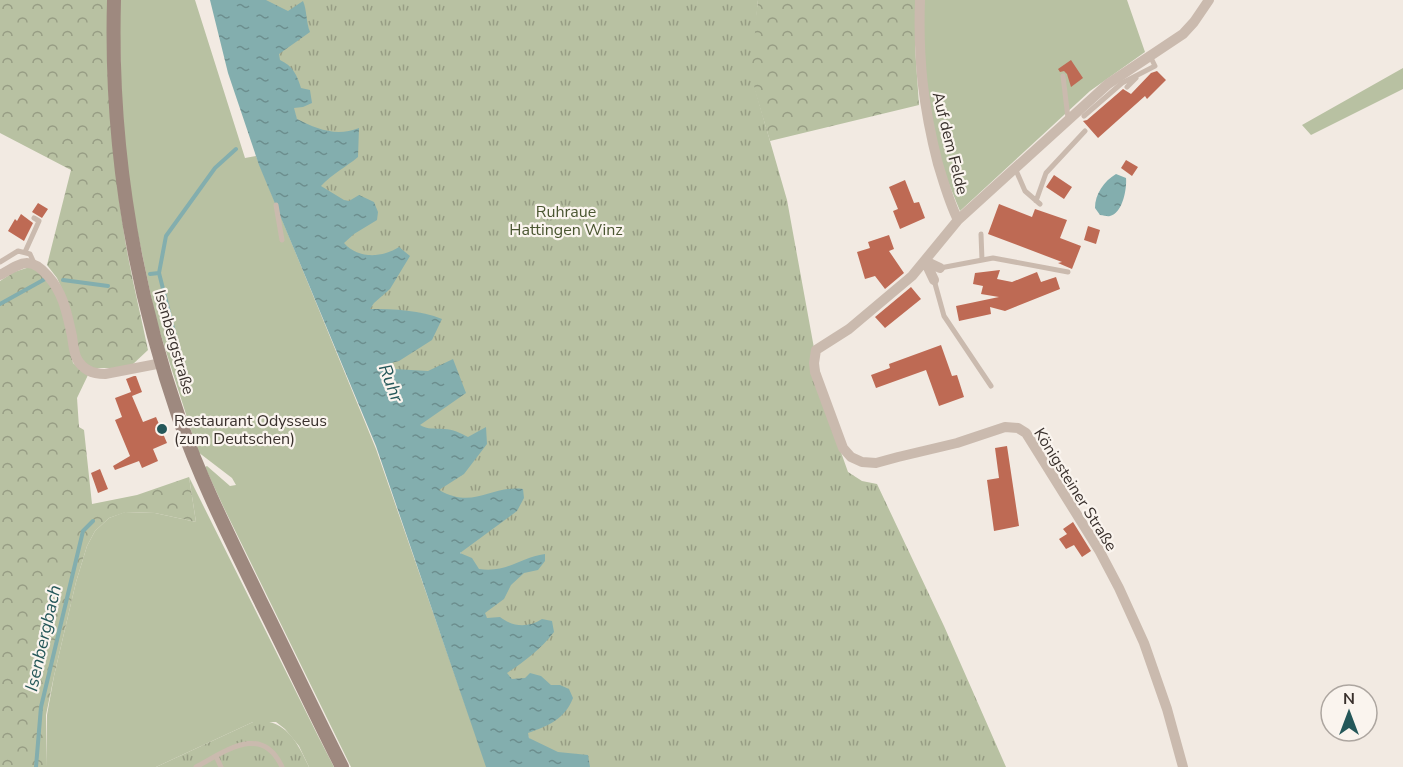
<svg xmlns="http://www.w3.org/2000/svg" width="1403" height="767" viewBox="0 0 1403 767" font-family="'Nunito Sans',sans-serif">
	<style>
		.grass { fill: #b8c1a2 }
		.forest { fill: url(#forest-crowns) }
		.park { fill: url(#park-tufts) }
		.water { fill: url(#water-ripples) }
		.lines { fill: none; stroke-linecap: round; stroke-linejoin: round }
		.stream { stroke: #83aeae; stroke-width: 4 }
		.building { fill: #be6a54 }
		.lane { stroke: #cabaae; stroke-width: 5 }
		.street { stroke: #cabaae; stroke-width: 10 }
		.secondary { stroke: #9e897f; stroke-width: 14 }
		.poi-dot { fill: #245759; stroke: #faf4ee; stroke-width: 2 }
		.labels { text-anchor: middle; stroke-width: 4.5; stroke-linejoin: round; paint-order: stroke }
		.street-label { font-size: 16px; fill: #39302c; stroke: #faf4ee }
		.park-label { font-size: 16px; fill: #4a5631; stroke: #faf4ee }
		.poi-label { font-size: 16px; fill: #39302c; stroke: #faf4ee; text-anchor: start }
		.water-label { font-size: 18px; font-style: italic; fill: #245759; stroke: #faf4ee }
	</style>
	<defs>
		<pattern id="forest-crowns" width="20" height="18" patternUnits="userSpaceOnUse" patternTransform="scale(1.5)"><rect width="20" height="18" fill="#b8c1a2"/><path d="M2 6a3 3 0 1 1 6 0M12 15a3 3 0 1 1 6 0" fill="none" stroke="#979d84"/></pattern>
		<pattern id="park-tufts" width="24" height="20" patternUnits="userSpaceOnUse" patternTransform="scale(1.5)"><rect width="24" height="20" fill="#b8c1a2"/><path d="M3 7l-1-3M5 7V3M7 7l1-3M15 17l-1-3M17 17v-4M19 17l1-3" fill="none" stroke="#979d84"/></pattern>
		<pattern id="water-ripples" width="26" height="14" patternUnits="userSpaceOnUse" patternTransform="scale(1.5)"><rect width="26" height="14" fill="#83aeae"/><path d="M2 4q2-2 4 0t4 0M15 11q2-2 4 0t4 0" fill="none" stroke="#6c8e8e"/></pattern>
	</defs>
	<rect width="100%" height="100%" fill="#f2eae2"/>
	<path class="grass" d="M119,0H195L245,158L256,156L376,449L487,767H351L223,506L205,467L207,466L230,486L236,485L232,478L198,452L156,320L123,163Z
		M923,0H1127L1145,52L1090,91L960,211L944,172L924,89Z
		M1403,68V89L1311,135L1302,125Z
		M189,477L318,736L334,767H309L299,746L285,729L276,722H253L156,767H46L47,715L54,676L76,582L87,546L95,531L109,518L125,512L155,513L196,522Z"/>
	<path class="forest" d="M0,0H108C107,78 112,156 124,233C130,272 140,311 148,350L132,365L116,368H91L80,359L64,293L57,278L47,265L71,170L0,133Z
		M758,0H917L915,47L919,105L770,141L749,71Z
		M33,266L48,279L65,314L73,363L88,375L77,398L79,427L84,430L92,504L137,495L189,477L196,522L155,513L126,512L109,518L95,531L87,546L76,582L54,676L46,715V767H0V281L14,272Z"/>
	<path class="park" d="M261,0H758L751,75L787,200L814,348L837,441L848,472L862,481L877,484L944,626L1006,767H542L517,711L494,642L390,363L326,218Z
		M264,721C289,724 299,746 309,767H156L253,722Z"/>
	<path class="water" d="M210,0H266L288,11L303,1C307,10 306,22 310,32L279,54L280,60C293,66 297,75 301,88L310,90L312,103L303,107L294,108L297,119C317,129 336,137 359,128L358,157C346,167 332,174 321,186L344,200L349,201L359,195L374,202L378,212L377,220L354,234L344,243C358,259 382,258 399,247L410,256L390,289L374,303L370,309C394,309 421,310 442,319L432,340L399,361L391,363L394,369L428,371L453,359L466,393L420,425C428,430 434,428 444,429C453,429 460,433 468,437L486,427L487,444L464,474L439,490C474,510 491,485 523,489L524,498L517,511L460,553L472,558L479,569C507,573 519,558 545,554V561L538,570L524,573L511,585L504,599L485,613L487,618L500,617C513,627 528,628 542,619L552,621L554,632C541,649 525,661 507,673L512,679L525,678L530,673L541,676L551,685H560L569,689L573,698C565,719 548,726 528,733L529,738L558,752L588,755L590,767H486L376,446L259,165L228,73Z
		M1116,174L1126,178C1127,188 1123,213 1110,216C1107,217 1104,215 1100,215L1095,208C1095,194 1104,181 1116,174Z"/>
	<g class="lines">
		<path class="stream" d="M150,274L159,273
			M63,280L108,286
			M0,304L45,279
			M177,358L180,356L159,273L166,236L215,168L236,149
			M36,767L41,707L83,531L93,521"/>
	</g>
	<path class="building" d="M1071,60L1083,78L1071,87L1067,74L1064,71L1060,72L1058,69Z
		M1157,71L1166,80L1147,99L1145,96L1098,138L1083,121L1087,120L1123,89L1131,94L1151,73Z
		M1126,160L1138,167L1132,176L1121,168Z
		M1054,175L1072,187L1064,199L1046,187Z
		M905,180L914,203L919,202L925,218L900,229L893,211L898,209L889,187Z
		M38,203L48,209L42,218L32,212Z
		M999,204L1032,217L1035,209L1067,220L1060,238L1081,246L1072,269L1058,263L1062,262L988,234Z
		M21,214L33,223L24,241L8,231L15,219L17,221Z
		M1088,226L1100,230L1096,244L1084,240Z
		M889,235L894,249L889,251L904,273L885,289L875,276L865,279L857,252L870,248L868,242Z
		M1000,270L997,279L1012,282L1037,272L1041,282L1056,277L1060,289L1005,311L990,307L991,314L959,321L956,306L999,297L981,294L983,286L973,284L975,273Z
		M911,287L921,299L885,328L875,317Z
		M941,345L952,376L957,375L964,397L939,406L926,370L876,388L871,375L890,368L889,364Z
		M134,376H136L142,392L132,396L143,422L156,417L167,443L153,449L158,461L142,468L139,461L115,470L113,466L130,456L115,420L122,417L115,398L131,392L126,379Z
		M1007,446L1019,526L994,531L987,480L999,478L995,448Z
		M100,469L108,489L98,493L91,473Z
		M1073,522L1091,551L1082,557L1074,545L1066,549L1059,539L1067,534L1063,529Z"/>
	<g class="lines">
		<path class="lane" d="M1063,76L1068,118
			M1127,87L1136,78
			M1084,116L1122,83L1155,66L1150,56
			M1015,168L1025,191L1040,204
			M1036,201L1046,173L1085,131
			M276,205L282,240
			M981,234L982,260
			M25,252L39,221L34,218
			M0,262L18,251L30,254L34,263
			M940,268L993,258L1068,272
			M934,280L944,316L991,386
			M216,756L221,767
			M196,767C226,751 262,723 282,767"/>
		<path class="street" d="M920,0C918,59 923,106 938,164C944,183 949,202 958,220
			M0,275C21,263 30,255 48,276C64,294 67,314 72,336C73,344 74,353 77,359C83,370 93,374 105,374L162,363
			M934,280L925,261L940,268
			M1183,767L1167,709L1144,643L1119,588L1099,550L1026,433L1018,428L1005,427L957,443L898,457L876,463L862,462L851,457L843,448L815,372L814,363L816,350L849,329L912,276L958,220L1108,84L1183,34L1194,22L1209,0"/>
		<path class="secondary" d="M114,0C110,142 133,284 179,418C201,481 231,540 260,600C288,656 314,712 342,767"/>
	</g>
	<circle class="poi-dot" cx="162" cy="429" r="6"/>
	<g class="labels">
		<g class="street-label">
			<text transform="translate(951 143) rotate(76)" y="6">Auf dem Felde</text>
			<text transform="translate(175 342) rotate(74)" y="6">Isenbergstraße</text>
			<text transform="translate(1076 489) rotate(58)" y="6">Königsteiner Straße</text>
		</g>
		<g class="park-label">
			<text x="566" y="217">Ruhraue<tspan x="566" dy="18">Hattingen Winz</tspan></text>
		</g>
		<g class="poi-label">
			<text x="174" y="426">Restaurant Odysseus<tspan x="174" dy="18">(zum Deutschen)</tspan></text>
		</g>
		<g class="water-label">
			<text transform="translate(391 383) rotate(69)" y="6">Ruhr</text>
			<text transform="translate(43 638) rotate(-77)" y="6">Isenbergbach</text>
		</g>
	</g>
	<g transform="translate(1349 713)"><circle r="28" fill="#faf4ee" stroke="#ada6a0" stroke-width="1.5"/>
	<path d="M0-4.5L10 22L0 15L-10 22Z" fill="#245759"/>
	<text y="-9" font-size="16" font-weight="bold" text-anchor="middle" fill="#39302c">N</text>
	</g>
</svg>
